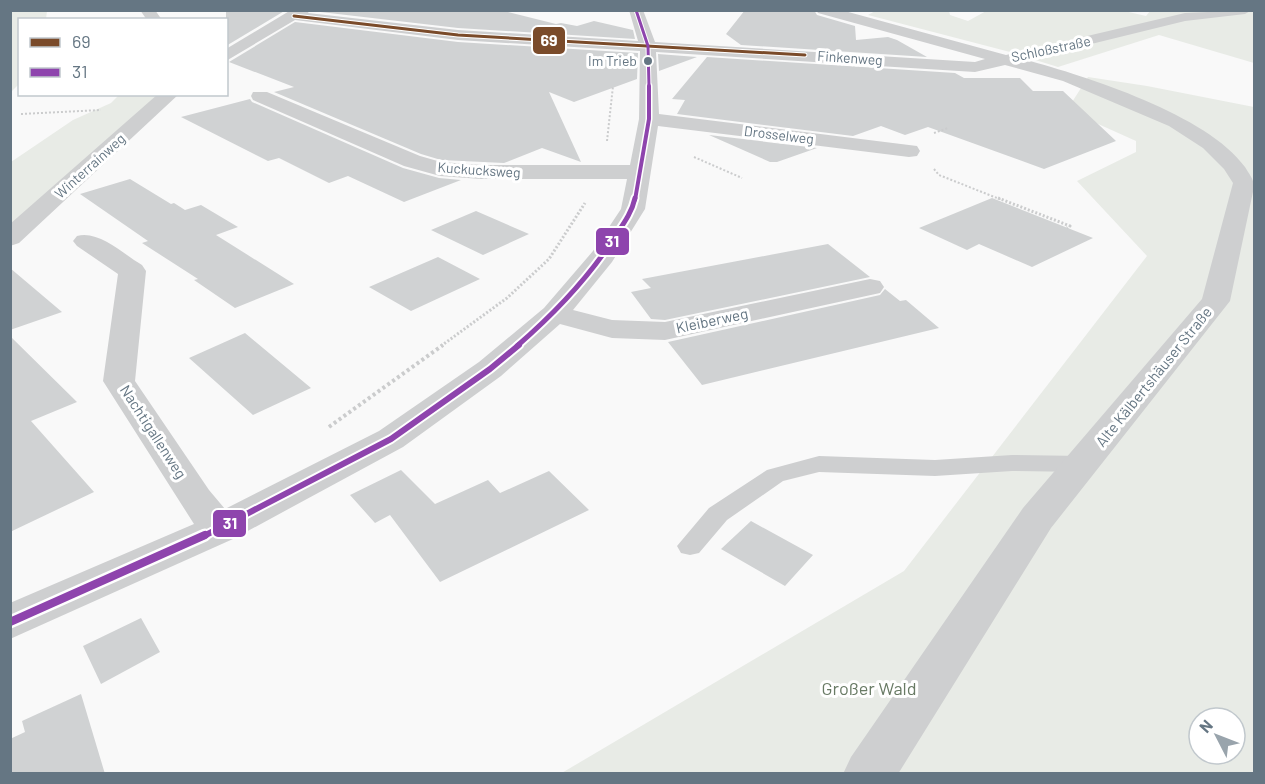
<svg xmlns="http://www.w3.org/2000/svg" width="1265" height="784" viewBox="0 0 1265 784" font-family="Barlow,sans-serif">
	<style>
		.green { fill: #e8ebe6; fill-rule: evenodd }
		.building { fill: #d0d2d3 }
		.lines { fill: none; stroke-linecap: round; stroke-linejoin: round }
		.path-far2 { stroke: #cbcccd; stroke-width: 2; stroke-dasharray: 2 2; stroke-linecap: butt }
		.path-far1 { stroke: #cbcccd; stroke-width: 3; stroke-dasharray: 2 2; stroke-linecap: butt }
		.path { stroke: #cbcccd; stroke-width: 4; stroke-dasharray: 3 3; stroke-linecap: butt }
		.service { fill: #cecfd0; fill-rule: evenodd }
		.minor { fill: #cecfd0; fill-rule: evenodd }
		.bus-1-casing { stroke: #fff; stroke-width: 5 }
		.bus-2-far4-casing { stroke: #fff; stroke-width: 5 }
		.bus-2-far3-casing { stroke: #fff; stroke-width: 7 }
		.bus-2-far2-casing { stroke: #fff; stroke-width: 9 }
		.bus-2-far1-casing { stroke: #fff; stroke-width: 10 }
		.bus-2-casing { stroke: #fff; stroke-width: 13 }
		.bus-1 { stroke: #7a4b2a; stroke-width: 3 }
		.bus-2-far4 { stroke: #8e44ad; stroke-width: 3 }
		.bus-2-far3 { stroke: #8e44ad; stroke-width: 4 }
		.bus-2-far2 { stroke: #8e44ad; stroke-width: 5 }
		.bus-2-far1 { stroke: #8e44ad; stroke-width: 6 }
		.bus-2 { stroke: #8e44ad; stroke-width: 8 }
		.bus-dot { fill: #657683; stroke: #fff; stroke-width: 2 }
		.labels { text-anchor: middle; stroke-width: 6; stroke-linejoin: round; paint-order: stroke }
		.far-street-label { font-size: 14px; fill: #657683; stroke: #fff }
		.bus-label { font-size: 14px; fill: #657683; stroke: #fff; text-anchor: end }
		.street-label { font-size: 15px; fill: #657683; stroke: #fff }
		.near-park-label { font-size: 18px; fill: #687a64; stroke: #fff }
		.line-badge { stroke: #fff; stroke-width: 2 }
		.badge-label { font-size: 16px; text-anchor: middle; font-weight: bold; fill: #fff }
	</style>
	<rect width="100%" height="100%" fill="#f9f9f9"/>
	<path class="green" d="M11,10L47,11L46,19L20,20L19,84L11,92Z
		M877,10L949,11L950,15L968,21L988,10H1120L1146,16L1150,11H1254V63L1159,35L1058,67L1010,52L868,15Z
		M1088,77L1147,86L1254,107V773L560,774L904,571L1147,256L1077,181L1136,152V141L1067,110ZM1199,718H1235V754H1199Z
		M119,95H160L11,228V162L73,120L111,103Z"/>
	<path class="building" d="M226,10H286L226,46Z
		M500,10L556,24L561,23L577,26L594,21L633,30L635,39L458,28L312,11Z
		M745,10H814L817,15L855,26L856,40L888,37L897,40L927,57L741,45L726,34Z
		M295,22L458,42L638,53L637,79L574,102L549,92L581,162L542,148L504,163L441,160L421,154L274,92L294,87L229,62Z
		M658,54L697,57L659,71Z
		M707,57L955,73L964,78H1020L1033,91H1063L1116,141L1044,169L928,127L905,135L881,126L853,136L677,114L685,100L672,99Z
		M250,99L252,102L403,168L439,178L461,180L404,202L348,176L329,183L279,158L268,161L181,117Z
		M709,135L817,148L777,162H770Z
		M130,179L171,204L174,203L185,210L201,205L238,227L216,235L294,284L235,308L194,280L198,279L142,243L148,241L80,194Z
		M992,198L1093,238L1032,267L979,244L967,250L919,228Z
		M476,211L529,234L483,255L431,230Z
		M828,244L870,277L665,320L651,319L631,292L651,288L642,279Z
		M438,257L480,279L411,311L369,287Z
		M10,268L62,312L10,330Z
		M885,289L900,301L906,300L939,328L702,385L668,342L880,295Z
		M245,333L311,388L253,415L189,358Z
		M10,336L77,402L31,421L94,492L10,532Z
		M401,470L435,504L488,480L500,493L549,471L589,510L440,582L390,515L375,523L350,495Z
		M751,521L813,555L785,586L721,549Z
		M141,618L160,652L101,684L83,646Z
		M81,694L105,774H10V739L25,732L22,721Z"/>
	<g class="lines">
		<path class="path-far2" d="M21,114L101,110
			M934,133L948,128
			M607,141L613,86
			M694,157L742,178
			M934,169L939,175L1002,200"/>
		<path class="path-far1" d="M998,198L1070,226L1067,228
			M441,346L507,298L549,259L585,203"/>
		<path class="path" d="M329,427L443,345"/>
		<path class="service" d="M1012,455L1083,456L1091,459L1095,464L1091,469L1083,472L1012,471L935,476L819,472L783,481L727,520L699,553L690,555L681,553L677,546L709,508L767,470L819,456L935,460Z"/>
		<path class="minor" d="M140,10H155L162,20H147Z
			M291,10H310L308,13L458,30L638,41L629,10H643L655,42L975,62L985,59L818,13L816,10H841L1006,55L1185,13L1252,10L1245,14L1185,21L1026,60C1086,76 1208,115 1245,167C1249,174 1254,179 1254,187L1230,301L1051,528L898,774H843L851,757L1023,508L1202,299L1233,183L1224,169L1203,148L1169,126L1063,81L1005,65L975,72L656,52L659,114L909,145L917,146L920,151L917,156L909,157L658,126L645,209L612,262L573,310L612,320L665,322L870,279L880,281L884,287L880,293L665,340L612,338L560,324L501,376L403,447L233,539L10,639V603L194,524L103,381L118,274L77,246L73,241L77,236C99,230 123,254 142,265L146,271L135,381L209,490L225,509L379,431L479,362L544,308L593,251L621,209L627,179H481L440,176L404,166L253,100L251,96L253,92H267L420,156L441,162L481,165H630L639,119L640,51L458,40L295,20L226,61V49Z
			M158,94H179L19,243L10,246V224Z"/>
		<g class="bus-1-casing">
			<path id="bus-1" d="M294,16L458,35L805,55"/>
		</g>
		<g class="bus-2-far4-casing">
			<path id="bus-2-far4" d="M636,10L648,46L649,87"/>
		</g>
		<g class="bus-2-far3-casing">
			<path id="bus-2-far3" d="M635,200L649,119V86"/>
		</g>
		<g class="bus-2-far2-casing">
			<path id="bus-2-far2" d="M517,346C555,313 589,278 616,235C624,223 632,212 635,198"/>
		</g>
		<g class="bus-2-far1-casing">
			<path id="bus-2-far1" d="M202,537L391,439L490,369L519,345"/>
		</g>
		<g class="bus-2-casing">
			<path id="bus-2" d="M10,622L205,535"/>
		</g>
		<use href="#bus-1" class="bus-1"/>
		<use href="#bus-2-far4" class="bus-2-far4"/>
		<use href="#bus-2-far3" class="bus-2-far3"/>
		<use href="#bus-2-far2" class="bus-2-far2"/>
		<use href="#bus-2-far1" class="bus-2-far1"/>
		<use href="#bus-2" class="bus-2"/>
	</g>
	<circle class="bus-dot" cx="648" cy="61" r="5"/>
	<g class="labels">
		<g class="far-street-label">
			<text transform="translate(1051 49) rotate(-12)" y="5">Schloßstraße</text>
			<text transform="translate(850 58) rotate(4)" y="5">Finkenweg</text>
			<text transform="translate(779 135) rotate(7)" y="5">Drosselweg</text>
			<text transform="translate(90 166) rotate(-42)" y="5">Winterrainweg</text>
			<text transform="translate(479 170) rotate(4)" y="5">Kuckucksweg</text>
		</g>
		<g class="bus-label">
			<text x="637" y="66">Im Trieb</text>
		</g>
		<g class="street-label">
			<text transform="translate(712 321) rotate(-12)" y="5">Kleiberweg</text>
			<text transform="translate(1154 377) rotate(-51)" y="5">Alte Kälbertshäuser Straße</text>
			<text transform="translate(153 432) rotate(57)" y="5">Nachtigallenweg</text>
		</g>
		<g class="near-park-label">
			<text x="869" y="695">Großer Wald</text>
		</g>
	</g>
	<g class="line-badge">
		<rect x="532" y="26" width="34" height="29" rx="6" fill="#7a4b2a"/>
		<rect x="595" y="227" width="35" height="29" rx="6" fill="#8e44ad"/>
		<rect x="212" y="509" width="35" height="29" rx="6" fill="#8e44ad"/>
	</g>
	<g class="badge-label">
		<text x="549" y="46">69</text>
		<text x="612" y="247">31</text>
		<text x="230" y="529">31</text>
	</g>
	<rect width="1265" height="784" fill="none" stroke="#657683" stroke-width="24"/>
	<rect x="18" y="18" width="210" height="78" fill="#ffffff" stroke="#c1c8cd" stroke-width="1.5"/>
	<rect x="30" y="38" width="30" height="9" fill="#7a4b2a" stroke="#c1c8cd" stroke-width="1.5"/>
	<text x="72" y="48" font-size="18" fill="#657683">69</text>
	<rect x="30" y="68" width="30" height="9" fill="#8e44ad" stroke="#c1c8cd" stroke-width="1.5"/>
	<text x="72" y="78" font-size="18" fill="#657683">31</text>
	<g transform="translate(1217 736) rotate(312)"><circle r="28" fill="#ffffff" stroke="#c1c8cd" stroke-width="1.5"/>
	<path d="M0-4.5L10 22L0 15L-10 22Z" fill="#99a4ac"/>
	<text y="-9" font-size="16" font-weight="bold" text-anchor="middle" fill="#657683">N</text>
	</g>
</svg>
